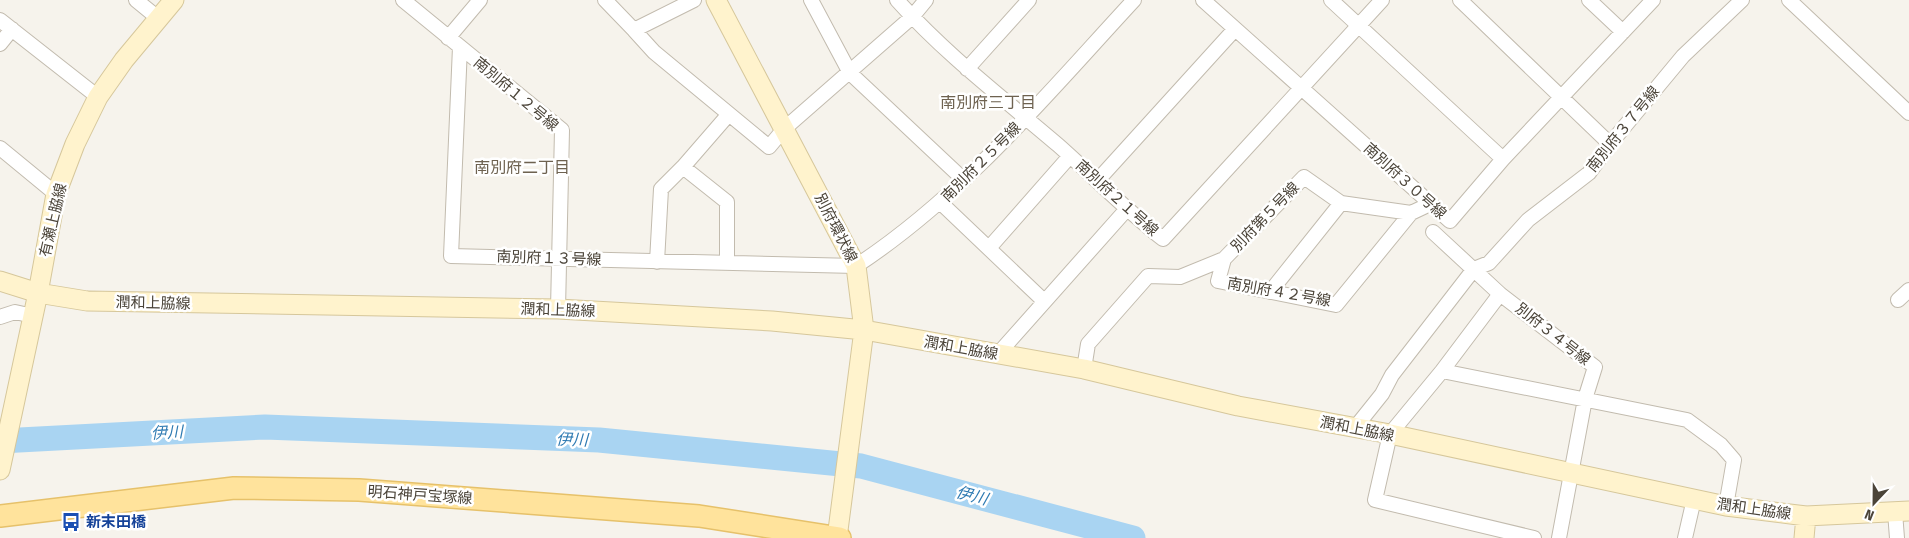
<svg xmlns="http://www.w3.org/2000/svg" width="1909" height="538" viewBox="0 0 1909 538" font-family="'Fira Sans Condensed','Noto Sans JP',sans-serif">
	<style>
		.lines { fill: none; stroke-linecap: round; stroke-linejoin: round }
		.river { stroke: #a9d4f2; stroke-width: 25 }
		.street-casing { stroke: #c2bbae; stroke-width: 16 }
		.secondary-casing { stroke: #d6c79b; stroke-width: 21 }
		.primary-casing { stroke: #e6c16a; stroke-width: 24 }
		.street { stroke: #fff; stroke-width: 14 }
		.secondary { stroke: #fff3cd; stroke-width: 19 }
		.primary { stroke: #ffe39c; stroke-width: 21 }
		.labels { text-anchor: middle; stroke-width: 5; stroke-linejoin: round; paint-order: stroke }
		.street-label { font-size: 15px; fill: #4b4439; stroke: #fff }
		.transit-label { font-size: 15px; font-weight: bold; fill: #164399; stroke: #fff; text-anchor: start }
		.neighbourhood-label { font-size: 16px; fill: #6e6250; stroke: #fff }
		.water-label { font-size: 16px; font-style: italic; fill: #2e7ab2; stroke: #fff }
	</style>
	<rect width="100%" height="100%" fill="#f6f3ec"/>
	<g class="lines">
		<path class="river" d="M0,441L265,427L599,440L861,466L1133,538"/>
		<g class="street-casing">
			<path id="street" d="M136,0L158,18
				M403,0L562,130L558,309
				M605,0L634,30L694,0
				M811,0L850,73L964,180
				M897,0C945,54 1003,98 1058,145C1093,176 1126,210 1163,239L1382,0
				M1203,0L1450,221L1503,159L1653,0
				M1331,0L1503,159
				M1460,0L1610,144
				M1589,0L1623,32
				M1789,0L1909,113
				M0,20L98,97
				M634,30L654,52L769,147L784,129L912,17L926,0
				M448,38L480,0
				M0,44L12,29
				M460,47L451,256L856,266C964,195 1047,94 1134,0
				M967,69L1029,0
				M0,148L56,194
				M683,167L729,114
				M1097,181L1235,29
				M941,203L1044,301
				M1433,232L1500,294L1595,367L1585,399L1559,538
				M989,248L1070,156
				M1224,259L1218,281L1336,305L1411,213
				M657,262L661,189L683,167L727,202V263
				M1270,292L1341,203
				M1500,294L1442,371L1390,434L1375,500L1534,538
				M1898,300L1909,290
				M0,317L15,312L33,316
				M998,354L1126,210
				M1084,369L1088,344L1148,276L1180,277L1224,259L1304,177L1341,203L1411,213L1430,204
				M1442,371L1687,420L1721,445L1734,460L1726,506
				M1354,429L1382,394L1392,375L1474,269L1489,263L1528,220L1589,173L1610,144L1683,56L1742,0
				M1895,512L1897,538
				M1685,538L1694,499"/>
		</g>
		<g class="secondary-casing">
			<path id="secondary" d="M716,0L856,266L864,330L837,538
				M0,281L38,293L87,301L558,309L772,321L864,330L1084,369L1238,406L1390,434L1726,506L1806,516L1909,511
				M0,470L38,293L56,194L75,144L98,97L124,60L174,0
				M1804,538L1806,516"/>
		</g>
		<g class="primary-casing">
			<path id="primary" d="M0,516L234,488L359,490L699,516L840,538"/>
		</g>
		<use href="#street" class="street"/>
		<use href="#secondary" class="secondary"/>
		<use href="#primary" class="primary"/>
	</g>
	<defs>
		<g id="bus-bare" transform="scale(1.5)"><path d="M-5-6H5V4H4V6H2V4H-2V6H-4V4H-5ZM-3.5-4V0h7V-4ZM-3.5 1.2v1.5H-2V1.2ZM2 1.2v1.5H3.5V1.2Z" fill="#1a4fb4" stroke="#fff" stroke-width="2.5" paint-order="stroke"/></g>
	</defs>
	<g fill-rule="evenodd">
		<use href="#bus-bare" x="71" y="522"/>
	</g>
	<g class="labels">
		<g class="street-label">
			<text transform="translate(516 94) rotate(40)" y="5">南別府１２号線</text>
			<text transform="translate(1623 129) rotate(-51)" y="5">南別府３７号線</text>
			<text transform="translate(981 162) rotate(-45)" y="5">南別府２５号線</text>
			<text transform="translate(1405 181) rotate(42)" y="5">南別府３０号線</text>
			<text transform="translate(1117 198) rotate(42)" y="5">南別府２１号線</text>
			<text transform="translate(1265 217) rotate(-46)" y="5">別府第５号線</text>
			<text transform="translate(53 220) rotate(-77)" y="5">有瀬上脇線</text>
			<text transform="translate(836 228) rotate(63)" y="5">別府環状線</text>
			<text transform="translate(549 258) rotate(2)" y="5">南別府１３号線</text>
			<text transform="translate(1279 292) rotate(10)" y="5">南別府４２号線</text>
			<text transform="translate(153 303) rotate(1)" y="5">潤和上脇線</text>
			<text transform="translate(558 310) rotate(2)" y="5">潤和上脇線</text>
			<text transform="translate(1553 334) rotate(38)" y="5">別府３４号線</text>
			<text transform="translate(961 348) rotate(10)" y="5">潤和上脇線</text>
			<text transform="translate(1357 429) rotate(11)" y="5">潤和上脇線</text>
			<text transform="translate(420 495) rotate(4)" y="5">明石神戸宝塚線</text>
			<text transform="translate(1754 509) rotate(8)" y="5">潤和上脇線</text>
		</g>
		<g class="transit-label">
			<text x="86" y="527">新末田橋</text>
		</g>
		<g class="neighbourhood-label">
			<text x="988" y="108">南別府三丁目</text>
			<text x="522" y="173">南別府二丁目</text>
		</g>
		<g class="water-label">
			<text transform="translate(167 432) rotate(-3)" y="6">伊川</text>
			<text transform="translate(572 439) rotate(2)" y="6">伊川</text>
			<text transform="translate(972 495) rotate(15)" y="6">伊川</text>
		</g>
	</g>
	<g transform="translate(1874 503) rotate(202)" stroke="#ffffff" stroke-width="4" paint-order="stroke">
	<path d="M0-4L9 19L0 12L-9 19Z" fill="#4b4439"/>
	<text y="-8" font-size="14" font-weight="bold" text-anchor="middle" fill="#4b4439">N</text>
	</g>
</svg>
